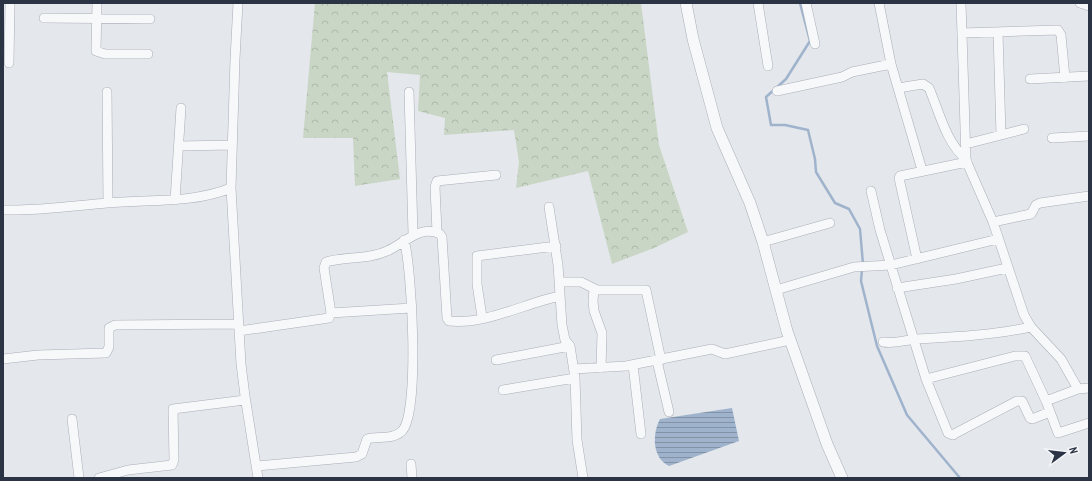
<svg xmlns="http://www.w3.org/2000/svg" width="1092" height="481" viewBox="0 0 1092 481" font-family="'PT Sans Narrow',sans-serif">
	<style>
		.forest { fill: url(#forest-crowns) }
		.water { fill: url(#water-rules) }
		.lines { fill: none; stroke-linecap: round; stroke-linejoin: round }
		.stream { stroke: #9fb4cc; stroke-width: 2.5 }
		.minor-casing { stroke: #a9aeb7; stroke-width: 10 }
		.tertiary-casing { stroke: #a9aeb7; stroke-width: 12 }
		.minor { stroke: #f7f8fa; stroke-width: 9 }
		.tertiary { stroke: #f7f8fa; stroke-width: 11 }
	</style>
	<defs>
		<pattern id="forest-crowns" width="20" height="18" patternUnits="userSpaceOnUse"><rect width="20" height="18" fill="#c9d6c5"/><path d="M2 6a3 3 0 1 1 6 0M12 15a3 3 0 1 1 6 0" fill="none" stroke="#adb8ab"/></pattern>
		<pattern id="water-rules" width="6" height="5" patternUnits="userSpaceOnUse"><rect width="6" height="5" fill="#9fb4cc"/><path d="M0 2.5h6" fill="none" stroke="#8293a7"/></pattern>
	</defs>
	<rect width="100%" height="100%" fill="#e4e7ec"/>
	<path class="forest" d="M315,3H641L659,145L688,232L654,248L612,264L588,171L516,188L519,162L514,130L444,135L445,118L418,111L420,75L387,72L400,179L355,186L353,138H303Z"/>
	<path class="water" d="M732,408L739,441L669,466C652,458 652,434 660,419Z"/>
	<g class="lines">
		<path class="stream" d="M800,3L810,41L786,79L766,97L771,125H785L808,130L815,159L816,172L835,203L849,209L860,229L863,264
			M862,269L861,281L877,346L907,415L960,478"/>
		<g class="minor-casing">
			<path id="minor" d="M97,3L96,51L105,54H148
				M238,3L235,59L231,188L241,364L245,396L258,478
				M758,3L768,66
				M806,3L815,44
				M879,3L891,64L922,170
				M961,3L966,159L968,165L993,222L1024,315L1031,327L1061,359L1078,389
				M1080,3L1089,6
				M44,18L150,19
				M998,32L1001,135
				M962,33L1058,30L1061,35L1065,78
				M9,63L10,3
				M1030,79L1089,76
				M898,88L923,84L929,88C939,111 946,143 966,159
				M777,91L842,77L852,72L891,64
				M107,92L108,203
				M409,92L413,234
				M1052,138L1089,136
				M966,144L1024,129
				M179,146L231,145
				M871,191L880,230L926,379L948,433L953,435L956,433L1017,401H1022L1030,418L1032,419L1050,412
				M175,200L181,108
				M549,207L558,265L562,325L565,340L570,346L575,378L577,440L583,478
				M3,210C38,211 72,206 107,203C149,199 191,204 231,188
				M993,222L1031,214L1036,205L1040,203L1089,196
				M437,232L435,187L437,181L496,175
				M763,242L830,223
				M917,259L899,178L900,176L967,162
				M560,282H581L597,290H646L661,360
				M897,288L956,279L1007,268
				M594,289L593,301L594,311L602,333L601,368
				M776,290L854,267L891,265L998,239
				M331,313L411,308
				M482,317L477,284V256L556,246
				M239,331L329,318L331,313L324,268L326,262C346,256 368,260 387,251C404,244 420,224 440,234L442,237L447,318L449,321C486,325 525,303 560,296
				M883,342C895,344 904,340 917,339C955,337 993,335 1031,327
				M3,359L38,355L106,353L109,347V328L115,325L238,324
				M496,360L570,346
				M657,361L669,412
				M633,365L641,434
				M574,369L626,366L712,349L725,354L790,340
				M926,379L1015,356H1025L1046,401L1058,433L1089,423
				M503,390L575,378
				M1046,401L1078,389L1089,388
				M72,419L79,478
				M411,464L412,478
				M257,466L356,457L362,454L367,439C378,436 393,440 402,431C420,413 412,267 404,240
				M99,478L128,470L172,465L174,460L173,409L245,400"/>
		</g>
		<g class="tertiary-casing">
			<path id="tertiary" d="M686,3L693,39L717,128L750,203L763,242L787,331L827,444L842,478"/>
		</g>
		<use href="#minor" class="minor"/>
		<use href="#tertiary" class="tertiary"/>
	</g>
	<rect width="1092" height="481" fill="none" stroke="#2b3445" stroke-width="8"/>
	<g transform="translate(1064 453) rotate(75)" stroke="#f4f6f9" stroke-width="3" paint-order="stroke">
	<path d="M0-3L7 15L0 10L-7 15Z" fill="#2b3445"/>
	<text y="-6" font-size="11" font-weight="bold" text-anchor="middle" fill="#2b3445">N</text>
	</g>
</svg>
